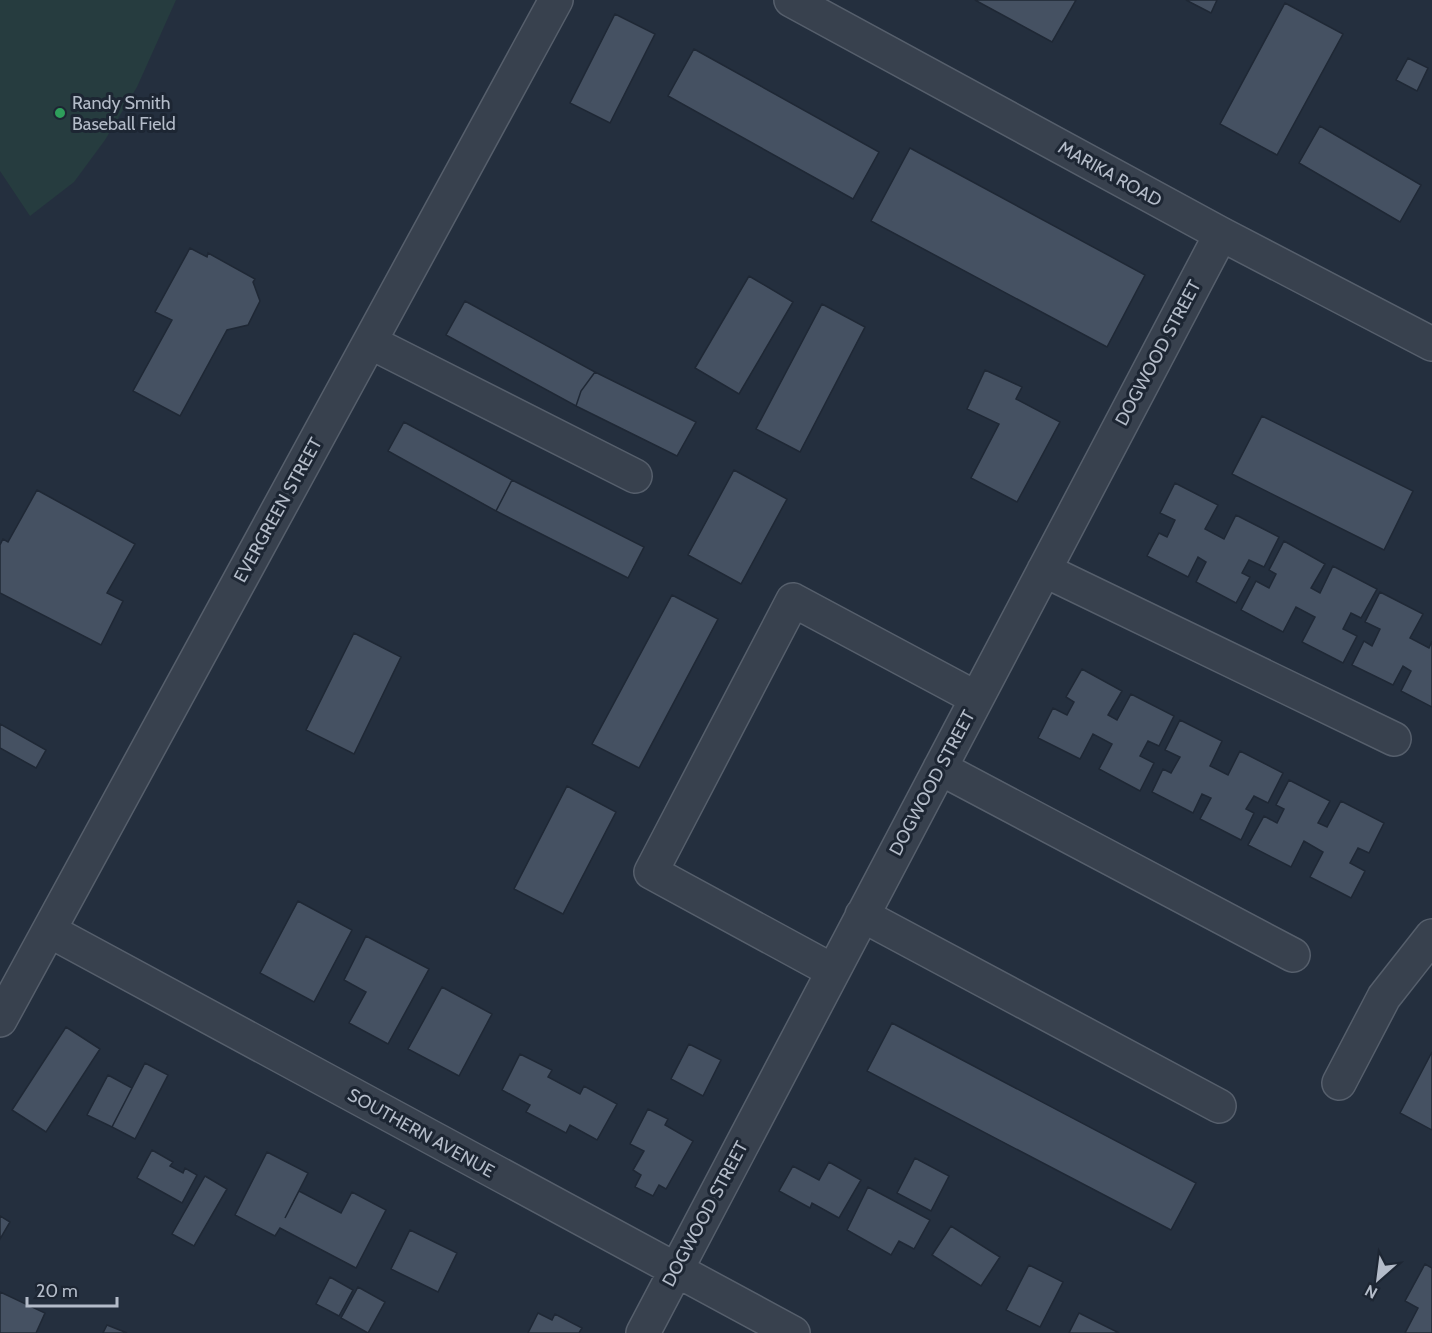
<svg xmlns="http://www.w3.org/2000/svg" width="1432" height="1333" viewBox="0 0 1432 1333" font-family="Cabin,sans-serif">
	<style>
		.green { fill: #263c3f }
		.building { fill: #455162; stroke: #1f2835; stroke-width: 1.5 }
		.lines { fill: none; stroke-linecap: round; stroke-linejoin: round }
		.minor-casing { stroke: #565f6c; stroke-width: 36 }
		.minor { stroke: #38414e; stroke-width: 33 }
		.leisure-dot { fill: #2e9e5b; stroke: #1d2633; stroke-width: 2 }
		.labels { text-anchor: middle; stroke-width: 6; stroke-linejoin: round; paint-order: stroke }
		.poi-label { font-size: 18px; fill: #b4bcc9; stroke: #1d2633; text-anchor: start }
		.street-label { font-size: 18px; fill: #b4bcc9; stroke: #1d2633 }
	</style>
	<rect width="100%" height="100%" fill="#242f3e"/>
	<path class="green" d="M0,0H176L137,87L105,140L74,182L30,216L0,171Z"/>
	<path class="building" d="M975,0H1076L1052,42Z
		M1186,0H1217L1211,13Z
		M1285,3L1343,34L1277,155L1220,124Z
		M615,14L655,34L610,123L570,103Z
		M694,49L879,152L853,199L668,96Z
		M1408,58L1428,68L1417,91L1396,80Z
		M1320,126L1421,185L1400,222L1299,163Z
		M910,148L1145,275L1107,347L871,221Z
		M190,248L207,257L208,253L255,279L253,282L260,301L248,325L227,330L180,416L133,391L172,320L155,312Z
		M749,276L793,302L739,394L695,368Z
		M465,301L595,372L581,391L576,406L446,335Z
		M822,304L865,327L800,452L756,429Z
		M985,370L1022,387L1016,399L1060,422L1017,502L971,478L999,424L967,409Z
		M595,372L696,422L677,456L576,406L581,391Z
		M1262,416L1413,491L1384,550L1232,474Z
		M404,422L512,480L496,511L388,451Z
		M734,470L787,499L741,584L688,555Z
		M512,480L644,547L628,578L496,511Z
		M1175,483L1218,505L1205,529L1224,539L1236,515L1279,537L1264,567L1249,560L1242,573L1250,577L1236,603L1196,582L1206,562L1198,557L1188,577L1147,556L1159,533L1167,537L1175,520L1160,513Z
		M37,490L135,544L107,593L123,601L101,645L0,593V545L3,539L8,542Z
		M1284,541L1325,564L1311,588L1320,593L1333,566L1377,589L1361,618L1351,613L1343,629L1357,636L1343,663L1302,642L1315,617L1296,607L1283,632L1241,610L1256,581L1269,588L1276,574L1269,570Z
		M1380,592L1423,614L1410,638L1429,648L1432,641V707L1401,691L1411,671L1403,666L1393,685L1352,665L1364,641L1372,646L1380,629L1365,622Z
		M672,595L718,619L639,768L592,744Z
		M354,633L401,657L354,754L306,730Z
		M1082,669L1122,691L1108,715L1117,720L1131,694L1174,716L1159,746L1148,741L1140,756L1154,763L1140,791L1099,769L1112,744L1093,734L1080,759L1038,738L1053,708L1067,715L1074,702L1066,697Z
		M1180,720L1222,741L1210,766L1228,775L1240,751L1283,773L1268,803L1254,796L1246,809L1254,813L1241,840L1200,819L1211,798L1202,794L1193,813L1152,792L1163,769L1171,773L1180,757L1165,750Z
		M0,724L46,750L36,768L0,748Z
		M1289,780L1330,801L1318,823L1327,827L1341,801L1384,823L1369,853L1358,848L1350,863L1365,871L1351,898L1310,877L1323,852L1304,841L1291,867L1248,845L1264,816L1277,823L1284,809L1276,805Z
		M567,786L616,812L563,914L514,889Z
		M298,901L352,930L314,1002L260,973Z
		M366,936L429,969L388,1044L349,1023L366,992L344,980Z
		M442,987L492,1014L459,1076L408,1049Z
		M892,1023L1196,1183L1171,1230L867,1071Z
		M66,1027L100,1049L46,1132L12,1110Z
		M689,1044L721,1060L703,1096L671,1079Z
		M1432,1052V1130L1400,1113Z
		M520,1054L552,1070L548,1077L580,1094L584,1086L617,1104L597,1140L570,1125L566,1133L526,1112L530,1105L502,1090Z
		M145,1063L168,1075L135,1139L112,1127Z
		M108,1075L132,1088L112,1127L87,1115Z
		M648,1109L668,1119L665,1125L693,1141L666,1189L659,1185L653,1196L635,1187L641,1175L633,1170L644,1151L630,1144Z
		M152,1150L173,1162L170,1166L183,1173L185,1168L197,1175L182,1203L137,1178Z
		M267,1152L308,1173L285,1218L299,1191L341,1213L352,1192L386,1210L356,1268L280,1228L275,1236L235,1215Z
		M915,1158L949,1176L931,1211L897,1193Z
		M829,1162L861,1180L839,1218L812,1203L810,1208L779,1191L793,1166L819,1180Z
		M205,1176L227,1189L194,1246L172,1234Z
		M868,1187L930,1220L914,1249L899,1241L891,1255L847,1230Z
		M0,1216L10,1222L0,1239Z
		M951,1226L1000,1257L981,1286L932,1255Z
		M410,1230L457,1253L438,1292L391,1269Z
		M1425,1264L1432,1268V1333H1405L1418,1308L1405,1301Z
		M1029,1265L1063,1282L1040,1327L1006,1310Z
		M330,1277L353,1290L339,1316L316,1304Z
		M358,1287L385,1302L368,1333L341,1318Z
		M0,1292L45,1313L36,1333H0Z
		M538,1313L552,1320L555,1314L582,1328L579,1333H528Z
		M1079,1313L1119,1333H1069Z
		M107,1325L127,1333H103Z"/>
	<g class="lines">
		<g class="minor-casing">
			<path id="minor" d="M791,0L1221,234L1432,344
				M370,342L635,476
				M1044,570L1394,739
				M940,768L1293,955
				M862,915L1219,1106
				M50,931L793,1333
				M833,971L651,872L793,600L976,698
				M0,1020L556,0
				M1339,1083L1384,997L1432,936
				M643,1333L1221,234"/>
		</g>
		<use href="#minor" class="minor"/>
	</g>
	<circle class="leisure-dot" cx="60" cy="113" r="6"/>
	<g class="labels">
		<g class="poi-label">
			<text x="72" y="109">Randy Smith<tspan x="72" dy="21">Baseball Field</tspan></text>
		</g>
		<g class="street-label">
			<text transform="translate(1110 174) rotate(29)" y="6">MARIKA ROAD</text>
			<text transform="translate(1158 353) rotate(-62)" y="6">DOGWOOD STREET</text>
			<text transform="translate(278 510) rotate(-61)" y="6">EVERGREEN STREET</text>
			<text transform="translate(932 783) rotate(-62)" y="6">DOGWOOD STREET</text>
			<text transform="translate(421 1133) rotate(29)" y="6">SOUTHERN AVENUE</text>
			<text transform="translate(705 1214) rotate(-62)" y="6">DOGWOOD STREET</text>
		</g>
	</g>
	<g transform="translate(1378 1279) rotate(208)" stroke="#1d2633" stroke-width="4.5" paint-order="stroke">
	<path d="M0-4.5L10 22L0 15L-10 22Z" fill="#b4bcc9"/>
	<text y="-9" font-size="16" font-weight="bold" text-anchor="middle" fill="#b4bcc9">N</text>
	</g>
	<path d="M27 1297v9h90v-9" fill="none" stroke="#b4bcc9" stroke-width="3"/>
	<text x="36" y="1297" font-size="18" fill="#b4bcc9" stroke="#1d2633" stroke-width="4.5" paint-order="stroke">20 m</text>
</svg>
